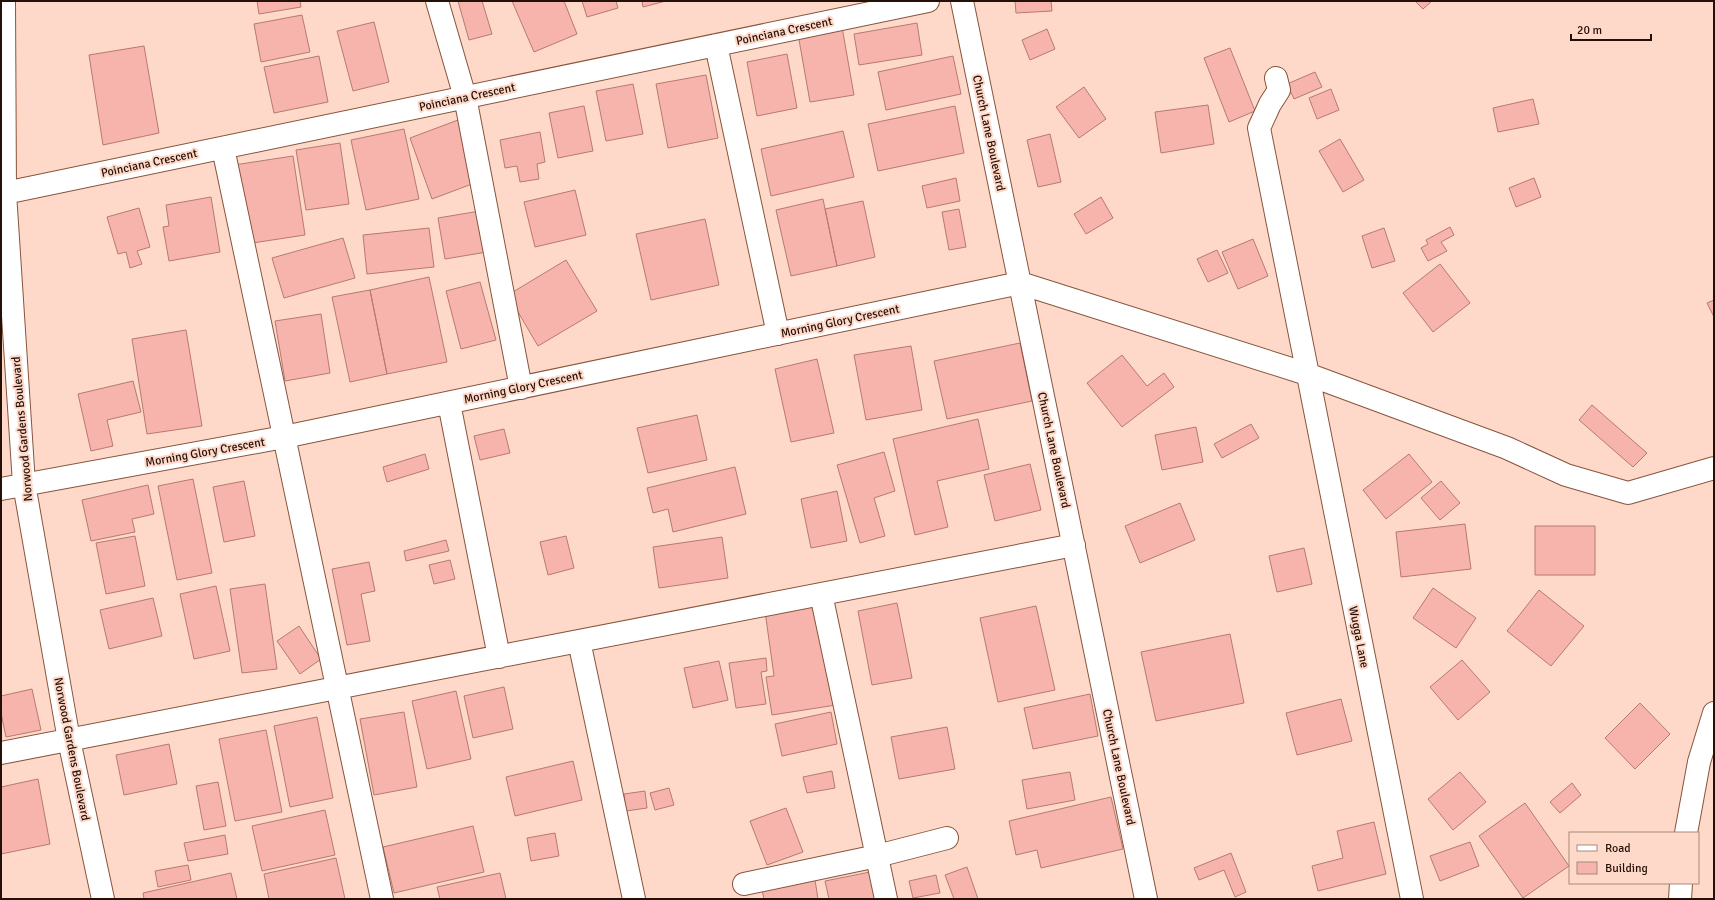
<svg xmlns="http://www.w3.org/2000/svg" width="1715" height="900" viewBox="0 0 1715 900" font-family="Signika,sans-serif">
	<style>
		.building { fill: #f7b4ad; stroke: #b77973 }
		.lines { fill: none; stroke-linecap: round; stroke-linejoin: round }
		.minor-casing { stroke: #88543c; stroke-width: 24 }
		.minor { stroke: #fff; stroke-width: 22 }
		.labels { text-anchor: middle; stroke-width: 4; stroke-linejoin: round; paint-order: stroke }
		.street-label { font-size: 12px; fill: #251007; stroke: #fed9c9 }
	</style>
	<rect width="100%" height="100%" fill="#fed9c9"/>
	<path class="building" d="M257,1H300L301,7L259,14Z
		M458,1H482L492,34L469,40Z
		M512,1H564L577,34L534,52Z
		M582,1H616L618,8L587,17Z
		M642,1H666L643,7Z
		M1015,1H1051L1052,11L1016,13Z
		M1415,1H1432L1423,9Z
		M302,15L310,52L261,62L254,24Z
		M374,22L389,82L353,91L337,31Z
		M917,23L922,55L859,65L854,34Z
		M842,27L854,95L810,102L798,34Z
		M1047,29L1055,49L1030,60L1022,40Z
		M144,46L159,133L103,145L89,55Z
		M1230,48L1255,111L1229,122L1204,58Z
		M787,54L797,108L757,116L747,62Z
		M319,56L328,102L274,113L264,67Z
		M953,56L961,94L886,110L878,72Z
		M1315,72L1322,87L1294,99L1287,84Z
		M706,75L718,138L668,148L656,84Z
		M633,84L643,134L606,141L596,91Z
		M1084,87L1106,119L1079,138L1056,107Z
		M1331,89L1339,110L1317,119L1309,98Z
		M1533,99L1539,124L1498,132L1493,108Z
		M1208,105L1214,144L1161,153L1155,112Z
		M584,106L593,151L558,158L549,113Z
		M955,106L964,153L878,171L868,124Z
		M458,120L480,181L432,199L410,138Z
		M404,129L419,199L366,210L351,140Z
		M843,131L854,177L771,196L761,149Z
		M540,132L545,162L537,164L539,179L520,182L517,166L505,168L500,140Z
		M1050,134L1061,182L1038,187L1027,140Z
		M1340,139L1364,180L1343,192L1319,151Z
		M340,143L349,204L306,210L296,150Z
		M293,156L305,235L246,244L234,165Z
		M956,178L960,201L927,208L922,186Z
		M1534,178L1541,197L1516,207L1509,188Z
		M575,190L586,235L535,247L524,202Z
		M211,197L220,252L169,261L163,227L169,226L166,205Z
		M1101,197L1113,218L1086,234L1074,214Z
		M823,199L837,266L791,276L776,210Z
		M863,201L875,257L837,266L825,209Z
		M139,208L150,247L137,251L142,264L130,268L126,252L118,254L107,217Z
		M959,209L966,247L949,250L942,212Z
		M480,211L487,252L445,259L438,218Z
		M705,219L719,285L651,300L636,234Z
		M1450,227L1454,235L1441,242L1447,251L1428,261L1421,248L1428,244L1426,240Z
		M429,228L434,267L367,274L363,235Z
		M1384,228L1395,261L1372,268L1362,236Z
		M343,238L355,278L284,298L272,258Z
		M1253,239L1268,276L1238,289L1222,252Z
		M1217,250L1228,273L1208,282L1197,259Z
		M566,260L597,311L538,346L508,295Z
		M1440,264L1470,303L1433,332L1403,293Z
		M429,277L447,362L387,374L370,290Z
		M480,282L496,340L461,349L446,291Z
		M370,290L387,374L350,382L332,297Z
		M1714,300V317L1707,303Z
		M321,314L330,373L285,381L275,321Z
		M186,330L202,426L147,434L132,339Z
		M1020,343L1032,401L947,419L934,361Z
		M911,346L922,410L866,420L854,355Z
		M1122,355L1147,386L1164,373L1174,387L1122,427L1087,383Z
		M817,359L834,433L791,442L775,369Z
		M133,381L141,412L107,420L113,446L91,451L78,394Z
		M1592,405L1647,453L1633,467L1579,420Z
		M697,415L707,460L648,473L637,428Z
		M978,419L989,469L937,481L948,527L915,535L893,439Z
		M1251,424L1259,438L1222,458L1214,444Z
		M1196,427L1203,462L1162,470L1155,435Z
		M504,429L510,453L480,460L474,436Z
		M884,452L895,491L874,498L885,536L860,543L837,465Z
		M425,454L429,469L387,482L383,467Z
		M1409,454L1432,482L1386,519L1363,490Z
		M1030,464L1041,510L995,521L984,475Z
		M735,467L746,514L673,532L668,509L653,513L647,488Z
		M193,479L212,573L177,580L158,486Z
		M244,481L255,536L224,542L213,487Z
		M1441,481L1460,503L1440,520L1421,498Z
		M148,485L154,514L132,519L135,532L91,541L82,500Z
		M837,491L847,541L811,548L801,499Z
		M1180,503L1195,540L1140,563L1125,526Z
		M1465,524L1471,569L1401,577L1396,532Z
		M1535,526H1595V575H1535Z
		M135,536L145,586L106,594L96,543Z
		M566,536L574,568L548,575L540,542Z
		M722,537L728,578L659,588L653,547Z
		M446,540L449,551L406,561L404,551Z
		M1304,548L1312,584L1277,592L1269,556Z
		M450,560L455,579L434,584L429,565Z
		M369,562L375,591L361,594L370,641L347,645L332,569Z
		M265,584L277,669L242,673L230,589Z
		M216,586L230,651L194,659L180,594Z
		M1433,588L1476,618L1456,648L1413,618Z
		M1539,590L1584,626L1551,666L1507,631Z
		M153,598L162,636L109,649L100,610Z
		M821,603L836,705L772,715L766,677L774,676L765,611Z
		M897,603L912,678L872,685L858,611Z
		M1036,606L1055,690L998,702L980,618Z
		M299,626L321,659L300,674L277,641Z
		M1230,634L1244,703L1156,721L1141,652Z
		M766,658L767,671L761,672L766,704L736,708L729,663Z
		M1462,660L1490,692L1458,720L1430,687Z
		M719,661L728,700L693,708L684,668Z
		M504,687L513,729L473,738L464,696Z
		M32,689L41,730L6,737L1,713V696Z
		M456,691L471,759L427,769L412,701Z
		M1090,694L1098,736L1033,749L1024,708Z
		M1341,699L1352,741L1297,755L1286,713Z
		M1640,703L1670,734L1635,769L1605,738Z
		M404,712L417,787L374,795L360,719Z
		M831,712L837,744L782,756L775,724Z
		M317,717L333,798L290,807L274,726Z
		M947,727L955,769L899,779L891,737Z
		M266,730L282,812L235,821L219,739Z
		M169,744L177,784L124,795L116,755Z
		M573,761L582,800L515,816L506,777Z
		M832,771L835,788L807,793L803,777Z
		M1070,772L1075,800L1027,809L1022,780Z
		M1460,772L1486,802L1453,830L1428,799Z
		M38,779L50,844L1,854V787Z
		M218,782L226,826L204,830L196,786Z
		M1572,783L1581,795L1560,813L1550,802Z
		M669,788L674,805L655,810L650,793Z
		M645,791L647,808L626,811L624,794Z
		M1111,797L1123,849L1041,868L1037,850L1016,855L1009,821Z
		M1525,803L1569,866L1523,898L1479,836Z
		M786,808L803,852L767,865L750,821Z
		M325,810L335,855L262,871L252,826Z
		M1374,822L1386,874L1318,891L1312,866L1343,858L1337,831Z
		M473,826L484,872L394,893L383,847Z
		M555,833L559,856L531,861L527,838Z
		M225,835L228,854L188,861L184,843Z
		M1470,842L1479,866L1440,881L1430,856Z
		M1231,853L1246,892L1235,897L1224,870L1199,880L1194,868Z
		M336,858L345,899H269L264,874Z
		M188,865L191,880L158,887L155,871Z
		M967,867L978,899H954L945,875Z
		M870,872L876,899H829L825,881Z
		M231,873L237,899H144L143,893Z
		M500,873L506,899H440L437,887Z
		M936,875L940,893L913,898L909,881Z
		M815,880L818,899H764L762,890Z"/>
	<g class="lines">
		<g class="minor-casing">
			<path id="minor" d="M4,1L5,193L24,484L69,740L103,899
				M437,1L465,97L521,388
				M962,1L1146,899
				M716,45L778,334
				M1276,78L1279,90L1270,104L1259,128L1412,899
				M223,148L382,899
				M5,193L928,1
				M449,403L499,657
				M1,489L284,437L1020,283L1307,374L1507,448L1566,475L1628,493L1714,468
				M821,594L886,899
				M579,641L634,899
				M1,753L1074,545
				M1686,833L1699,762L1714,713
				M744,884L877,856L947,838
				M1680,899L1681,883"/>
		</g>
		<use href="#minor" class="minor"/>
	</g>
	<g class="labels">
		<g class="street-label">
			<text transform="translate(784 31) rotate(-12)" y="4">Poinciana Crescent</text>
			<text transform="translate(467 97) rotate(-12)" y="4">Poinciana Crescent</text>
			<text transform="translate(989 133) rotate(78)" y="4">Church Lane Boulevard</text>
			<text transform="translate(149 163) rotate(-12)" y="4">Poinciana Crescent</text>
			<text transform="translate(840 321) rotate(-12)" y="4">Morning Glory Crescent</text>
			<text transform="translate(523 387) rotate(-12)" y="4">Morning Glory Crescent</text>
			<text transform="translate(22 429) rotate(-95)" y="4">Norwood Gardens Boulevard</text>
			<text transform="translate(1054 450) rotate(78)" y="4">Church Lane Boulevard</text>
			<text transform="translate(205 452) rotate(-10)" y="4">Morning Glory Crescent</text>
			<text transform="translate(1359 637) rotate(79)" y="4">Wugga Lane</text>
			<text transform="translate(72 749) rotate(79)" y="4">Norwood Gardens Boulevard</text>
			<text transform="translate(1119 767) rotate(78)" y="4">Church Lane Boulevard</text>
		</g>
	</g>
	<rect width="1715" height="900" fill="none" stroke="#251007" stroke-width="4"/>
	<rect x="1569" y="832" width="130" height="52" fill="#fed9c9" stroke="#a7897b"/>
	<rect x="1577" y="845" width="20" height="6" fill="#ffffff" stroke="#a7897b"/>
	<text x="1605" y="852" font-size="12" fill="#251007">Road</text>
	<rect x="1577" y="862" width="20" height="12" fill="#f7b4ad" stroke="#a7897b"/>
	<text x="1605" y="872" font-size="12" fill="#251007">Building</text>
	<path d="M1571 34v6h80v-6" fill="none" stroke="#251007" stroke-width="2"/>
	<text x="1577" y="34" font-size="12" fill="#251007" stroke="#fed9c9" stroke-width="3" paint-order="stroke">20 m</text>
</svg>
